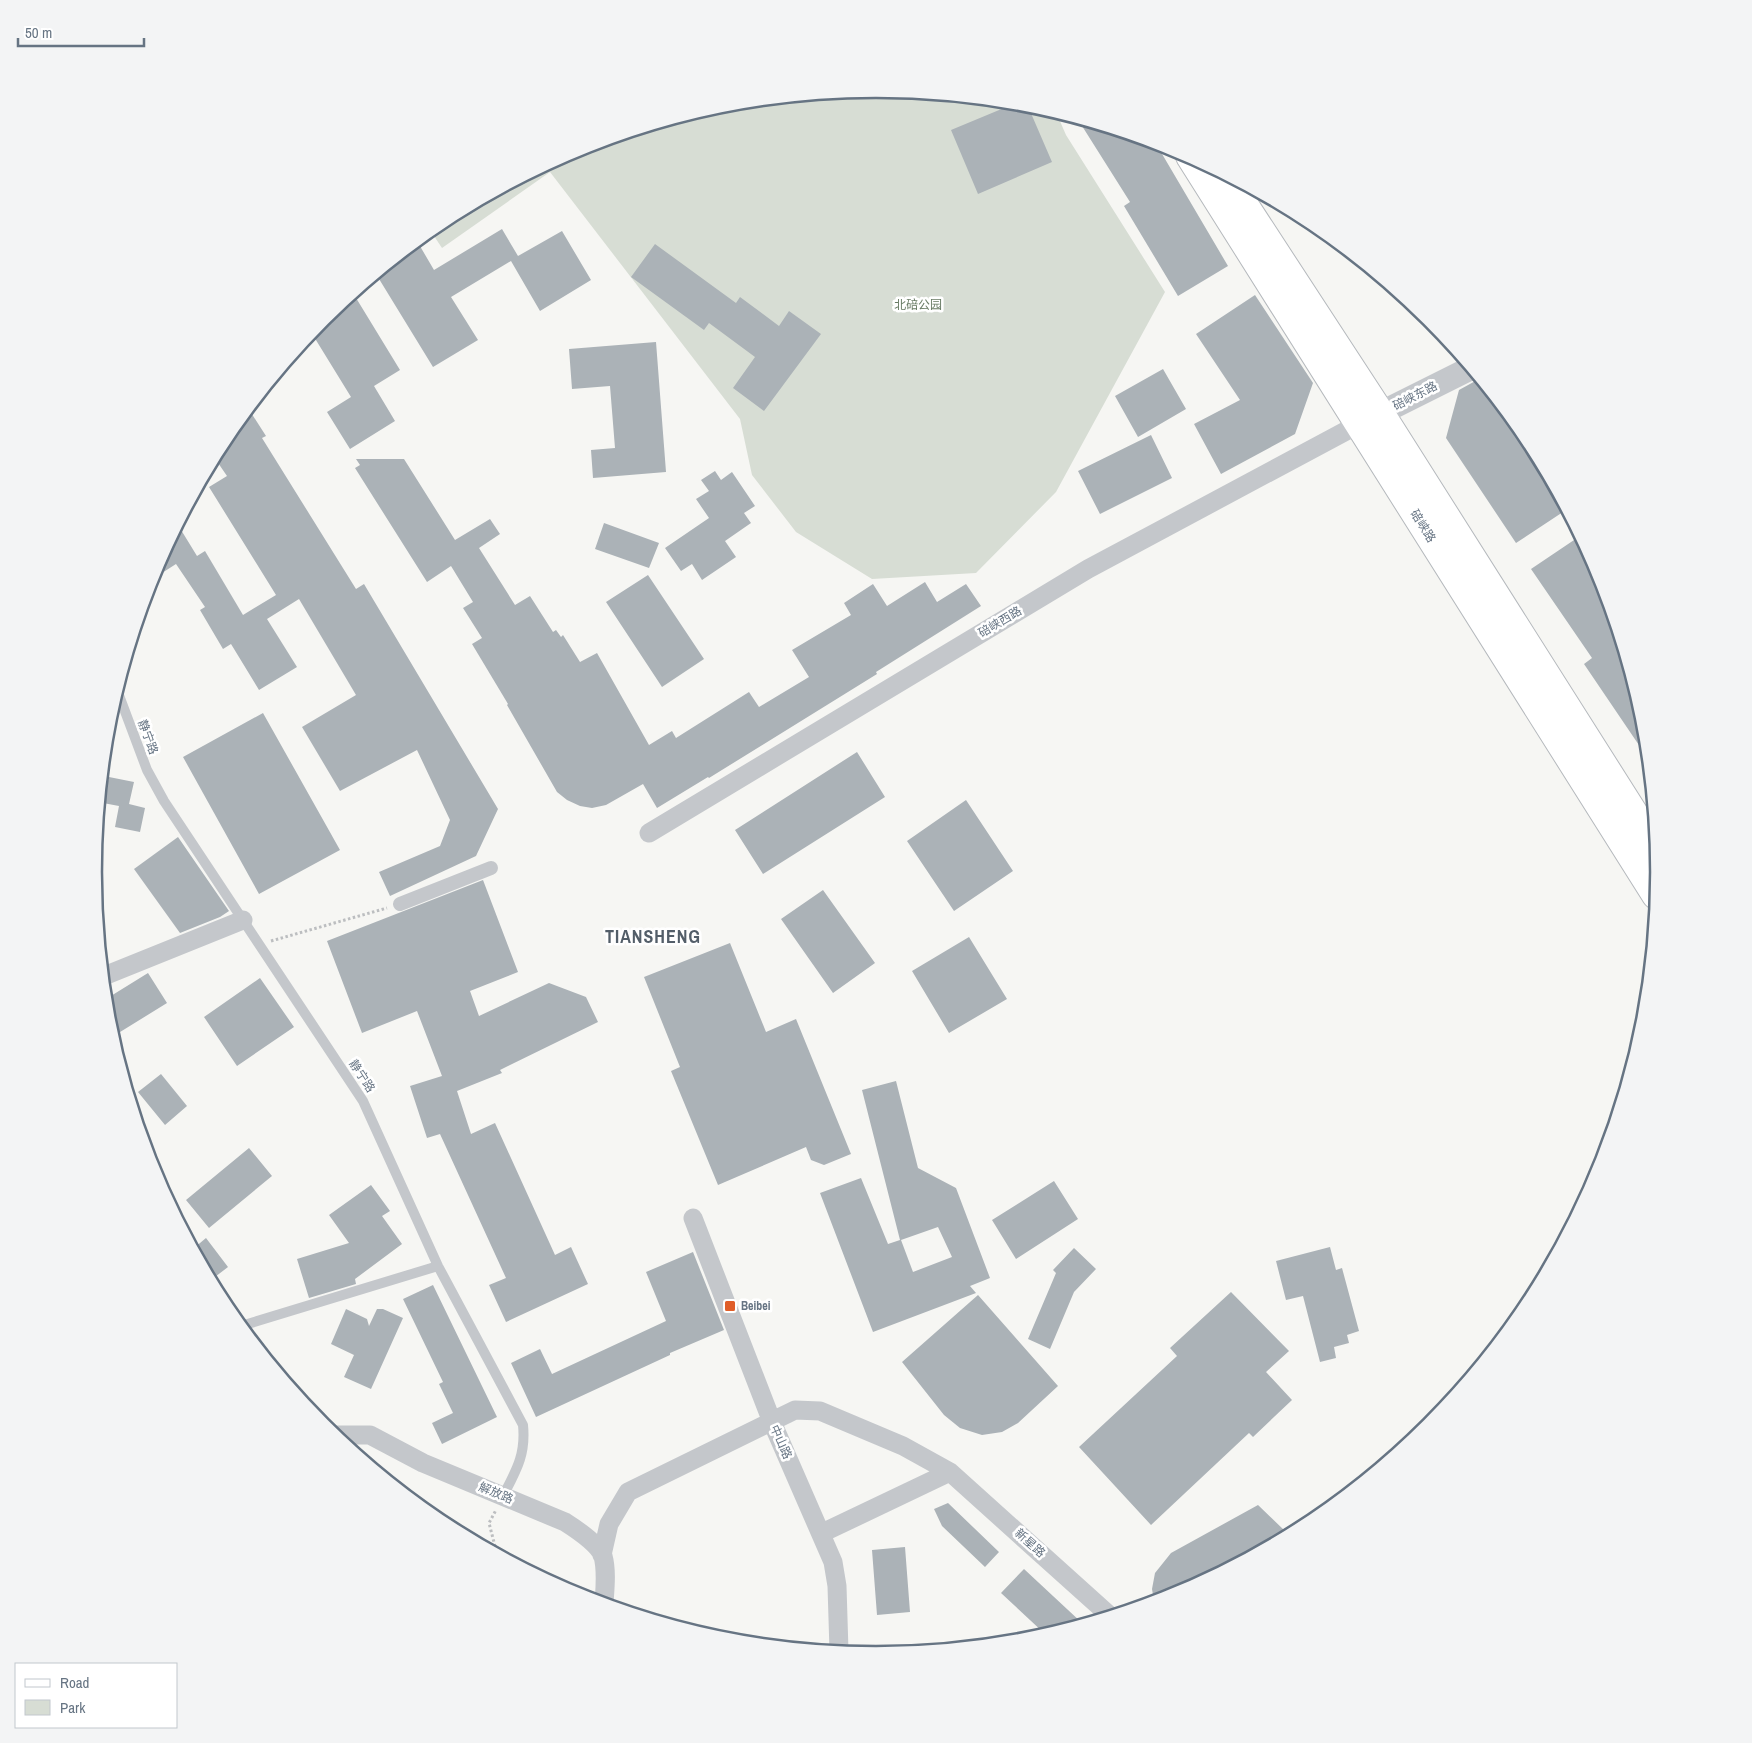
<svg xmlns="http://www.w3.org/2000/svg" width="1752" height="1743" viewBox="0 0 1752 1743" font-family="'Archivo Narrow','Noto Sans SC',sans-serif">
	<style>
		.green { fill: #d7ddd4 }
		.building { fill: #abb2b7; fill-rule: evenodd }
		.lines { fill: none; stroke-linecap: round; stroke-linejoin: round }
		.primary-casing { stroke: #b5b9bd; stroke-width: 30 }
		.path { stroke: #bcbec0; stroke-width: 3; stroke-dasharray: 2.5 2.5; stroke-linecap: butt }
		.service { stroke: #c4c7cb; stroke-width: 10 }
		.pedestrian { stroke: #c4c7cb; stroke-width: 14 }
		.minor { stroke: #c4c7cb; stroke-width: 19 }
		.tertiary { stroke: #c4c7cb; stroke-width: 24 }
		.primary { stroke: #fff; stroke-width: 28 }
		.poi-dot { fill: #e05e29; stroke: #fff; stroke-width: 2 }
		.labels { text-anchor: middle; stroke-width: 5; stroke-linejoin: round; paint-order: stroke }
		.park-label { font-size: 12px; fill: #687b64; stroke: #fff }
		.street-label { font-size: 12px; fill: #667483; stroke: #fff }
		.poi-label { font-size: 12px; font-weight: bold; fill: #667483; stroke: #fff; text-anchor: start }
		.district-label { font-size: 18px; font-weight: bold; letter-spacing: 1px; fill: #535e69; stroke: #fff }
		.rim { fill: none; stroke: #667483; stroke-width: 2.5 }
	</style>
	<rect width="100%" height="100%" fill="#f6f6f3"/>
	<path class="green" d="M876,89L1029,104L1056,112L1066,135L1165,292L1056,492L976,573L872,579L796,532L752,475L740,419L550,172L442,248L430,230L441,221L577,148L724,104Z"/>
	<path class="building" d="M1016,103L1027,104L1052,162L978,194L951,130Z
		M1077,118L1155,142L1228,266L1178,296L1124,206L1130,202Z
		M502,229L518,256L562,231L591,280L540,311L511,261L451,297L478,340L433,367L376,274L417,241L434,270Z
		M655,244L736,303L740,297L779,326L789,311L821,334L764,411L733,388L755,357L709,323L704,330L631,277Z
		M353,293L400,370L374,386L395,421L350,449L327,412L351,397L311,332L323,318Z
		M1255,295L1313,383L1295,434L1221,474L1194,424L1240,400L1196,334Z
		M656,342L666,472L593,478L591,450L615,448L610,386L572,389L569,349Z
		M1163,369L1186,409L1138,437L1115,396Z
		M1479,379L1527,437L1566,510L1516,543L1446,438L1459,390Z
		M248,408L266,436L262,438L356,589L364,584L498,809L476,856L390,896L379,872L440,846L450,820L417,750L340,791L302,727L356,695L299,599L267,619L297,667L259,690L231,644L223,649L200,610L205,607L176,564L151,580L153,572L178,525L197,556L205,551L243,615L276,595L209,487L227,476L214,457L225,436Z
		M1151,435L1172,478L1100,514L1078,471Z
		M356,459H404L455,540L490,519L500,534L479,548L515,605L530,596L553,632L556,630L561,637L563,635L580,662L597,653L649,745L672,731L676,738L749,692L759,707L809,677L792,650L851,615L844,603L873,584L887,606L925,582L937,602L966,584L981,606L876,672L877,674L709,778L708,777L657,808L643,784L606,805L592,808L580,806L567,800L557,792L507,705L508,704L472,644L482,638L463,608L473,602L451,566L427,582L355,468L360,465Z
		M715,471L721,480L732,472L755,506L744,513L751,523L725,541L736,557L702,580L692,564L681,571L665,548L709,518L696,499L709,491L701,480Z
		M604,523L659,543L649,568L595,549Z
		M1580,536L1599,572L1644,719L1647,757L1584,664L1592,658L1531,569Z
		M648,575L704,659L662,687L606,602Z
		M263,713L340,850L259,894L183,757Z
		M857,752L885,797L763,874L735,830Z
		M109,777L134,782L129,804L145,808L140,832L115,827L119,806L103,803Z
		M966,800L1013,871L954,911L907,841Z
		M178,837L229,911L220,917L180,933L134,869Z
		M483,880L518,972L470,991L479,1016L549,983L586,997L598,1022L500,1070L502,1073L457,1091L471,1134L495,1123L555,1255L571,1247L588,1284L506,1322L489,1285L506,1278L440,1134L427,1138L410,1086L442,1076L417,1011L362,1033L327,941Z
		M823,890L875,963L833,993L781,919Z
		M969,937L1007,999L949,1033L912,971Z
		M730,943L766,1032L796,1019L851,1154L824,1165L811,1160L806,1147L718,1185L671,1071L680,1067L644,977Z
		M148,973L167,1003L112,1037L108,1024L106,999Z
		M260,978L294,1027L237,1066L204,1017Z
		M161,1074L187,1106L165,1125L138,1092Z
		M896,1081L918,1168L956,1188L990,1278L970,1286L976,1293L873,1332L820,1193L861,1178L888,1244L900,1240L862,1090ZM938,1227L952,1257L913,1272L901,1240Z
		M249,1148L272,1176L209,1228L186,1200Z
		M1054,1181L1078,1219L1016,1259L992,1220Z
		M371,1185L390,1211L382,1216L402,1244L355,1279L356,1284L309,1298L297,1259L349,1243L329,1215Z
		M206,1238L228,1267L211,1280L194,1248Z
		M1330,1247L1336,1270L1342,1268L1359,1331L1347,1335L1349,1343L1334,1347L1336,1358L1320,1362L1303,1296L1286,1300L1276,1261Z
		M1074,1248L1096,1269L1074,1292L1050,1349L1028,1339L1056,1273L1053,1270Z
		M693,1252L724,1330L670,1353V1355L536,1417L511,1363L540,1349L552,1374L666,1321L646,1272Z
		M433,1285L497,1417L442,1444L432,1423L453,1413L439,1384L443,1382L403,1299Z
		M1231,1292L1289,1351L1266,1372L1292,1400L1253,1437L1249,1433L1151,1525L1079,1447L1177,1356L1170,1348Z
		M978,1295L1058,1386L1018,1423L1002,1432L982,1435L960,1428L944,1415L902,1362Z
		M346,1309L367,1319L369,1326L377,1309H383L403,1318L371,1389L344,1377L354,1355L331,1344Z
		M948,1503L999,1552L985,1567L942,1526L934,1509Z
		M1258,1505L1285,1531L1276,1541L1175,1595L1154,1601L1152,1589L1155,1573L1171,1553Z
		M905,1547L910,1612L877,1615L872,1550Z
		M1024,1569L1082,1623L1045,1634L1001,1593Z"/>
	<g class="lines">
		<g class="primary-casing">
			<path id="primary" d="M1190,156L1656,895
				M1224,174L1380,413L1657,850"/>
		</g>
		<path class="path" d="M271,941L387,908
			M495,1551L496,1550L489,1523L496,1510"/>
		<path class="service" d="M117,690L147,770L164,801L363,1101L438,1266L523,1425C526,1455 516,1471 503,1496
			M241,1326L438,1266"/>
		<path class="pedestrian" d="M400,904L491,868"/>
		<path class="minor" d="M649,833L1088,569L1359,424
			M104,976L243,920
			M693,1218L772,1422L833,1562L837,1586L839,1651
			M335,1435H370L423,1463L565,1522C576,1529 598,1544 603,1556C607,1571 605,1588 604,1603
			M822,1533L950,1472
			M602,1555L609,1524L628,1492L795,1410L820,1411L903,1446L950,1472L1109,1615"/>
		<path class="tertiary" d="M1365,421L1471,368"/>
		<use href="#primary" class="primary"/>
	</g>
	<rect class="poi-dot" x="724" y="1300" width="12" height="12" rx="2.5"/>
	<g class="labels">
		<g class="park-label">
			<text x="918" y="309">北碚公园</text>
		</g>
		<g class="street-label">
			<text transform="translate(1415 396) rotate(-27)" y="4">碚峡东路</text>
			<text transform="translate(1423 526) rotate(58)" y="4">碚峡路</text>
			<text transform="translate(1000 622) rotate(-31)" y="4">碚峡西路</text>
			<text transform="translate(148 737) rotate(70)" y="4">静宁路</text>
			<text transform="translate(362 1076) rotate(57)" y="4">静宁路</text>
			<text transform="translate(781 1442) rotate(66)" y="4">中山路</text>
			<text transform="translate(496 1493) rotate(23)" y="4">解放路</text>
			<text transform="translate(1030 1543) rotate(42)" y="4">新星路</text>
		</g>
		<g class="poi-label">
			<text x="741" y="1310">Beibei</text>
		</g>
		<g class="district-label">
			<text x="653" y="943">TIANSHENG</text>
		</g>
	</g>
	<path d="M0 0H1752V1743H0ZM102 872a774 774 0 1 1 1548 0a774 774 0 1 1-1548 0Z" fill="#f3f4f5" fill-rule="evenodd"/>
	<path class="rim" d="M102 872a774 774 0 1 1 1548 0a774 774 0 1 1-1548 0Z"/>
	<rect x="15" y="1663" width="162" height="65" fill="#ffffff" stroke="#c2c7cd"/>
	<rect x="25" y="1679" width="25" height="8" fill="#ffffff" stroke="#c2c7cd"/>
	<text x="60" y="1688" font-size="15" fill="#667483">Road</text>
	<rect x="25" y="1700" width="25" height="15" fill="#d7ddd4" stroke="#c2c7cd"/>
	<text x="60" y="1713" font-size="15" fill="#667483">Park</text>
	<path d="M18 38v8h126v-8" fill="none" stroke="#667483" stroke-width="2.5"/>
	<text x="25" y="38" font-size="15" fill="#667483" stroke="#ffffff" stroke-width="4" paint-order="stroke">50 m</text>
</svg>
